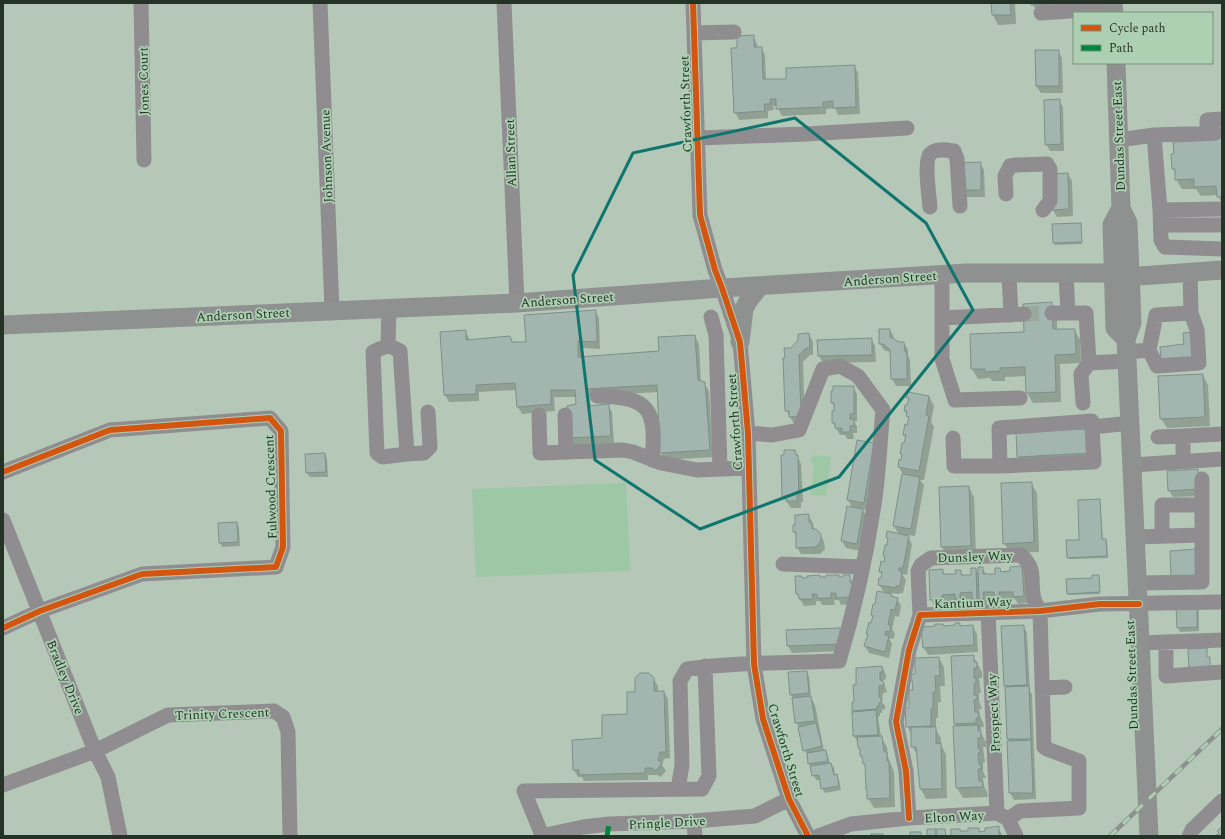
<svg xmlns="http://www.w3.org/2000/svg" width="1225" height="839" viewBox="0 0 1225 839" font-family="Spectral,serif">
	<style>
		.green { fill: #9dc7a5 }
		.shadow { fill: #0003 }
		.building { fill: #a3b5af; stroke: #7d908a }
		.lines { fill: none; stroke-linecap: round; stroke-linejoin: round }
		.minor-tunnel { stroke: #98aa9b; stroke-width: 15; stroke-dasharray: 15 8; stroke-linecap: butt }
		.minor { stroke: #908d91; stroke-width: 15 }
		.major { stroke: #8e918f; stroke-width: 19 }
		.rail-casing { stroke: #8e928f; stroke-width: 4.5 }
		.rail { stroke: #add0b3; stroke-width: 3; stroke-dasharray: 9; stroke-linecap: butt }
		.quiet { stroke: #00873e; stroke-width: 5; stroke-dasharray: 10 5; stroke-linecap: butt }
		.cycleway-casing { stroke: #add0b3; stroke-width: 8 }
		.cycleway { stroke: #d4550f; stroke-width: 6 }
		.marked { fill: none; stroke: #0f766e; stroke-width: 3; stroke-linejoin: round }
		.labels { text-anchor: middle; stroke-width: 3.5; stroke-linejoin: round; paint-order: stroke }
		.street-label { font-size: 13px; fill: #253327; stroke: #add0b3 }
	</style>
	<rect width="100%" height="100%" fill="#b5c8b8"/>
	<path class="green" d="M812,455L831,457L826,496L811,495L814,464L811,463Z
		M626,483L630,571L476,577L472,489Z"/>
	<path class="shadow" d="M992,3H1015L1016,24L998,25L993,15Z
		M1032,3H1078L1038,14Z
		M753,36L757,44L758,48H761L765,55L766,80L787,79L854,66L858,73L860,114L838,115L835,108L826,109V114L782,116L777,106H773L774,110L768,111V118L739,120L735,112L738,49Z
		M1036,51H1058L1062,58L1063,93H1041L1036,86Z
		M1059,100L1063,107L1064,151H1050L1046,144Z
		M1222,126V204L1218,195L1201,196L1196,189H1182L1176,179V174L1173,168L1217,141Z
		M980,163L984,170L985,197H965L961,190Z
		M1068,174L1072,181L1073,216L1057,217L1053,210Z
		M1080,224L1082,244L1055,245L1054,243Z
		M1051,304L1057,313V330H1074L1080,339L1081,363L1060,364L1061,402L1033,403L1027,393L1026,376L1005,377V381H992L990,378L978,379L972,369L1025,333Z
		M595,311L599,318L600,349L582,348V358L660,352L695,336L699,344L701,382L704,383L709,391L713,457L665,460L661,453L659,392L589,396L591,407L608,405L612,412L614,443L574,445L569,438L577,405L576,397H554L555,411L522,414L518,407L516,390L479,392V401L449,402L445,395L465,331L469,338V341L510,337L513,343L527,342Z
		M890,330L894,337V340L898,343H904L908,350V356L910,360L911,386H896L892,379L891,353L888,351H885L880,344Z
		M809,334L813,342V355H810L803,362L805,423L794,424L786,410V359L791,349Z
		M871,339L875,346L876,362L823,363L819,356Z
		M1203,375L1208,385L1210,426L1167,428L1161,418Z
		M853,387L857,394V421H854L857,427V433H853L854,439H847L845,435H840L833,423L835,408L832,403Z
		M929,396L934,406L931,422L934,427L924,480H920L924,485L915,536L907,535L912,544L907,575L902,574L906,580L903,593H900L899,594L890,593L892,598L897,599L901,606L899,617L895,616L892,629L895,634L893,639L889,638L892,644L889,658L869,653L865,646L869,636L867,633L874,618L872,615L884,593L879,584L882,575L880,572L886,560L884,556L889,541L887,538L899,535L894,526L903,475L899,467L902,461L903,457L901,453L906,439L904,435L908,426L909,420L905,411L908,407L909,401L908,398Z
		M1089,430L1095,463L1023,466L1018,456Z
		M873,444L867,510L862,509L867,517L861,551L846,548L842,541L848,508L853,509L848,500Z
		M795,451L801,464L803,502H801V508H791L783,497Z
		M325,454L327,459L328,477H310L307,473Z
		M1197,470L1201,477L1203,496L1173,497L1169,490Z
		M1031,483L1037,493L1039,552L1010,553L1004,543Z
		M969,487L974,497L976,556H947L942,547Z
		M1100,500L1103,540H1106L1107,542L1108,558L1069,559L1068,557L1080,541Z
		M808,515L813,523L814,530L820,534L824,542L825,549L820,554H801L797,547V537L794,532V526Z
		M237,523L239,528L240,546L222,547L220,542Z
		M1022,567L1026,575L1027,603L1018,604L1015,599H1002L1003,604H1000L997,598L987,599V606H984L980,599V607H977L973,599L963,600V606H960L958,601L946,602V606L935,607L931,599L942,570L945,575H957L960,571L964,576H972L976,569L979,575L982,568L987,575H996L1000,569L1002,573L1011,572Z
		M820,576L821,578L839,576L840,578L849,576L853,583L854,604L841,605L839,600H834L835,605H822L820,601H816V605L804,606L797,594L796,577H801L803,579Z
		M1098,576L1100,594L1069,595L1068,593Z
		M1196,607L1199,611V631L1180,632L1178,627Z
		M959,624L961,627H973L977,634L978,652L928,655L924,648L922,628L956,626Z
		M1023,626L1027,633L1030,691L1032,694L1034,746H1033L1034,748L1036,799L1014,800L1010,793L1008,742H1009L1008,739L1006,688H1007L1005,686Z
		M840,629L844,651L792,653L788,646Z
		M973,656L982,672V678H979L981,693H979V701L982,709H979L980,716L983,722L984,727H981V733L986,742V747H983L985,762L983,763V771L986,778H983L984,786L987,792L988,797L963,798L957,788L954,727H956L955,724Z
		M939,658L944,667L945,686H940L941,702H938V718H936V730L941,738V745L946,754L947,798L926,799L921,789L918,756L912,746V735L907,726L914,691L913,683L912,680Z
		M882,667L886,675V679L883,680L887,692L883,693L882,702L885,706V709L882,710V713H880V716L878,717L881,737L887,747L888,757L894,772L895,807L874,808L868,798L866,768L861,756L858,742L854,736L855,713L853,710L856,703Z
		M806,672L809,676L811,698L815,705L824,751H826L828,756L830,764H831L834,768L835,776L837,775L839,780L841,790L825,793L822,788L820,780H816L809,763L808,755L804,750L799,727L796,722L793,699L791,694Z
		M653,678L658,686V692H664L668,699L670,758L664,759L662,765L666,771L661,777L657,775H648V780L584,781L582,777H578L574,770L628,715L636,693Z
		M998,828L1003,836H952L960,832H969L979,829L981,833Z"/>
	<path class="building" d="M991,3H1010L1011,15H992Z
		M1031,3H1073L1031,5Z
		M754,35V47H762L763,79H786V68L855,65L856,107L833,108V101L823,102V107L776,109V99H770V104H764L765,111L734,113L731,48H737V36Z
		M1035,50H1059V86H1036Z
		M1060,99L1061,144L1045,145L1044,100Z
		M1222,125V197H1217L1216,186L1194,187V179L1175,180V169H1172L1171,154H1174L1173,142L1216,140L1215,126Z
		M981,162V190H960L958,163Z
		M1068,173L1069,209L1052,210L1051,174Z
		M1081,223L1082,242L1053,243L1052,224Z
		M1052,302L1053,329H1075L1076,354L1055,355L1056,392L1026,393L1025,367L1000,368V371L985,372V369H971L970,334L1024,332L1023,304Z
		M596,310L597,342L578,341V357L659,351L658,337L695,335L698,380L705,382L710,450L660,453L657,385L586,389L588,406L609,404L611,436L568,438L567,406L576,404L575,390H551V404L517,407L515,383L476,385V394L444,395L440,332L466,330V340L510,336L512,342H526L524,315Z
		M879,329H890V337L899,342H904L905,352H907V379H891L890,350L883,344H879Z
		M1194,332L1195,357L1161,359L1160,347L1184,344L1183,333Z
		M809,333L810,348H806L799,355L801,416L789,417V411H785L783,358H785L784,348H791L798,340V334Z
		M872,338V355L818,356L817,340Z
		M1203,374L1205,417L1160,419L1158,376Z
		M833,386H854V414H850V419H854V426H850V432H842V428H835V423H832V411H834V403H831V391H833Z
		M908,392L929,396L926,415L929,416L919,471L898,467L899,459L901,460L902,454H900L902,443H904L906,435H903L905,424L907,425L909,417L906,416L907,411H904L905,405H907L909,398H906Z
		M1089,429L1090,453L1017,457L1016,432Z
		M857,440L874,443L864,503L847,500Z
		M784,450H795L796,455H798L799,495H797V501H786V497H782L781,455H784Z
		M325,453L326,472L306,473L305,454Z
		M1198,469L1199,489L1168,491L1167,471Z
		M902,474L920,477L911,529L893,526Z
		M1032,482L1034,542L1003,544L1001,483Z
		M969,486L971,546L941,547L939,487Z
		M1100,499L1102,539H1106L1107,556L1067,558L1066,540H1079L1078,500Z
		M847,506L863,509L857,544L841,541Z
		M809,514V522L812,525V529H816L821,534V541L816,547L796,548V532H793V525H795V515Z
		M237,522L238,542L219,543L218,523Z
		M887,531L909,536L903,568H899V571L902,572L900,586H896V588L878,585L879,578H881L882,572H879L881,561L884,562L885,557L883,556L885,545H887L888,538H886Z
		M1196,549L1197,575L1171,577L1170,551Z
		M1022,566L1024,596L1013,597V592H999V597H995L994,592H983L984,599H979L978,567H983V574H995V568H1000L1001,572L1010,571V567Z
		M971,568H976L977,600H972V592L960,593V599H955V594L942,595V599L930,600L929,570L943,569V574H956L955,570H961V575H971Z
		M820,575V577H826V575H839V577H843V575H850V583H854L850,597L836,598V593H831V598H817V594H812L813,599H799L798,594H796L795,576H802V578H807V576Z
		M1092,575H1099L1100,592L1067,594L1066,579L1092,578Z
		M877,591L892,594L891,596L898,598L895,610L891,609L888,625H891L890,632L886,631L885,635L889,636L885,652L864,646L868,634H866L869,622L871,623L873,616L871,615L873,604H875Z
		M1176,606H1197V627L1177,628Z
		M955,623H960V626L973,625L974,645L923,648L921,627L935,626V624H943L944,626L955,625Z
		M1024,625L1027,685L1004,686L1001,626Z
		M840,628L841,644L787,646L786,630Z
		M1207,648V657H1210V669L1189,670L1188,649Z
		M974,655V662H977V668H974V678H976V683L974,684V695H977V699L974,700L975,712H978L979,718H976V723L954,724L951,656Z
		M939,657L940,676H935L936,692H933V709H931V726L906,727L905,708H909V690H913L912,680H911L910,675L915,674V658Z
		M882,666L883,672H880V680L883,681L884,685L879,686V697L881,698V702L879,703V706H877V709L852,711V702H854L853,685H856V668Z
		M807,671L809,693L790,695L788,672Z
		M640,673H649L654,678V691H664L666,752H660L658,760L662,763L656,771L652,768H645V773L579,775V770H573L572,740L602,738V715L627,714V692H635V678Z
		M1029,686L1031,739H1007L1005,687Z
		M811,696L815,721L795,723L792,698Z
		M876,710L878,735L853,736L852,712Z
		M816,723L822,746L803,751L798,727Z
		M978,725V731H981V738H978V748H980V753H978L979,764H981V769H978L979,781H982L983,787L956,788L953,726Z
		M911,727H936V744L941,743L942,789H920L916,747H911Z
		M882,736L884,752H887V761H889L890,798L867,799V790H866L865,764H863L862,756H860V748H858L857,737Z
		M1031,740L1033,793H1009L1007,741Z
		M826,750L828,761L808,764L807,753Z
		M831,763L834,775L837,774L839,786L821,789L819,775L812,776L810,766Z
		M999,826V836H936V829H945L946,836L951,835V829H960V831H968V828H979V832L985,831V828Z
		M1222,826V836H1215L1219,833L1217,831Z
		M927,829H936V836H927Z
		M910,832H921V836H910Z
		M871,834H883V836H871Z"/>
	<g class="lines">
		<path class="minor-tunnel" d="M1024,314L1052,313"/>
		<path class="minor" d="M141,3L144,160
			M320,3L332,310
			M504,3L517,303
			M693,3L700,215L715,270L722,288L740,342L748,433L754,664L763,719L789,799L808,836
			M1041,13L1113,8
			M694,33L734,32
			M1207,133V120L1222,119
			M1154,135L1160,210L1222,209
			M698,138L806,134L907,128
			M1119,140L1154,135L1215,133
			M1006,194L1005,176L1010,166L1016,165L1047,164L1050,169V201L1043,210
			M930,207C929,196 924,161 930,154C935,148 947,150 954,151L957,159L960,206
			M1160,210L1161,240L1165,247L1222,249
			M1161,225H1222
			M1009,274L1011,315
			M1066,274L1068,313
			M942,275V359L955,400L1020,398
			M1052,313H1086L1089,363L1127,361
			M711,317L716,335L720,469
			M942,318L1024,314
			M388,345L400,351L407,454L382,457L377,453L373,352Z
			M388,345L389,308
			M1149,350L1157,366L1199,363L1197,330L1191,313
			M1127,352L1149,350L1156,315L1191,313L1190,272
			M597,396C649,397 657,408 652,460
			M1083,403L1081,374L1089,363
			M539,415L540,453L566,452
			M565,415L566,452L623,450L633,452L661,463L697,470L748,468
			M1092,427V421L999,428L1000,466L1094,462L1092,427L1131,423
			M1183,436L1222,434
			M1158,437L1183,436V461
			M953,438L954,466H1000
			M407,454L424,453L430,447L428,412
			M1133,465L1222,459
			M3,472L110,430L270,418L281,431L283,547L276,567L142,574L40,611L3,628
			M3,520L95,751L108,777L120,836
			M1162,536V505H1202
			M1136,537L1202,535V479
			M783,564L863,567
			M1138,583L1202,582V535
			M988,612L997,813
			M920,615L918,571L921,565L931,558L1021,555C1038,571 1029,580 1034,599C1035,603 1038,607 1040,611L1044,747L1047,749L1079,761V808L1020,811L1008,819
			M1166,642V676L1222,672
			M1140,643L1222,640
			M1042,688L1065,687
			M3,785L95,751L168,715L274,711L283,717L288,732L290,836
			M678,789L682,765L680,681L687,669C737,662 789,663 839,661C855,608 867,553 875,498C879,469 880,439 883,410L858,376L840,366L823,369L799,430L772,435L748,433
			M909,818L906,771L896,722L909,650L920,615L1040,611L1100,604L1222,602
			M694,821L695,836
			M542,835L524,791L702,789L709,776L705,666
			M541,836L583,827L609,824L694,821L755,816L789,799
			M818,836L851,824L909,818L997,813L1008,819L1016,836
			M1189,836L1192,830L1222,801"/>
		<path class="major" d="M1113,3L1114,13
			M1116,63L1121,208L1128,223L1132,323L1126,339L1149,836
			M1121,208L1112,225L1115,328L1126,339
			M3,325L517,303L722,288L967,273H1102L1140,276L1222,270
			M740,342L744,309L748,301L760,286"/>
		<g class="rail-casing">
			<path id="rail" d="M1110,836L1222,729"/>
		</g>
		<use href="#rail" class="rail"/>
		<path class="quiet" d="M607,836L609,824"/>
		<g class="cycleway-casing">
			<path id="cycleway" d="M693,3L700,215L715,270L722,288L740,342L748,433L754,664L763,719L789,799L808,836
				M3,472L110,430L270,418L281,431L283,547L276,567L142,574L40,611L3,628
				M909,818L906,771L896,722L909,650L920,615L1040,611L1100,604H1139"/>
		</g>
		<use href="#cycleway" class="cycleway"/>
	</g>
	<path class="marked" d="M795,118L926,223L973,310L839,477L700,529L595,460L573,275L633,153Z"/>
	<g class="labels">
		<g class="street-label">
			<text transform="translate(143 81) rotate(-91)" y="5">Jones Court</text>
			<text transform="translate(685 104) rotate(-92)" y="5">Crawforth Street</text>
			<text transform="translate(1118 136) rotate(-92)" y="5">Dundas Street East</text>
			<text transform="translate(510 153) rotate(-92)" y="5">Allan Street</text>
			<text transform="translate(326 156) rotate(-92)" y="5">Johnson Avenue</text>
			<text transform="translate(890 278) rotate(-4)" y="5">Anderson Street</text>
			<text transform="translate(567 299) rotate(-4)" y="5">Anderson Street</text>
			<text transform="translate(243 314) rotate(-3)" y="5">Anderson Street</text>
			<text transform="translate(734 422) rotate(-94)" y="5">Crawforth Street</text>
			<text transform="translate(270 487) rotate(-92)" y="5">Fulwood Crescent</text>
			<text transform="translate(975 556) rotate(-2)" y="5">Dunsley Way</text>
			<text transform="translate(973 602) rotate(-2)" y="5">Kantium Way</text>
			<text transform="translate(1131 675) rotate(-92)" y="5">Dundas Street East</text>
			<text transform="translate(66 677) rotate(68)" y="5">Bradley Drive</text>
			<text transform="translate(222 713) rotate(-2)" y="5">Trinity Crescent</text>
			<text transform="translate(993 713) rotate(-93)" y="5">Prospect Way</text>
			<text transform="translate(787 750) rotate(73)" y="5">Crawforth Street</text>
			<text transform="translate(954 816) rotate(-3)" y="5">Elton Way</text>
			<text transform="translate(667 822) rotate(-3)" y="5">Pringle Drive</text>
		</g>
	</g>
	<rect width="1225" height="839" fill="none" stroke="#253327" stroke-width="8"/>
	<rect x="1073" y="12" width="140" height="52" fill="#add0b3" stroke="#77917b"/>
	<rect x="1081" y="25" width="20" height="6" fill="#d4550f" stroke="#77917b"/>
	<text x="1109" y="32" font-size="12" fill="#253327">Cycle path</text>
	<rect x="1081" y="45" width="20" height="6" fill="#00873e" stroke="#77917b"/>
	<text x="1109" y="52" font-size="12" fill="#253327">Path</text>
</svg>
